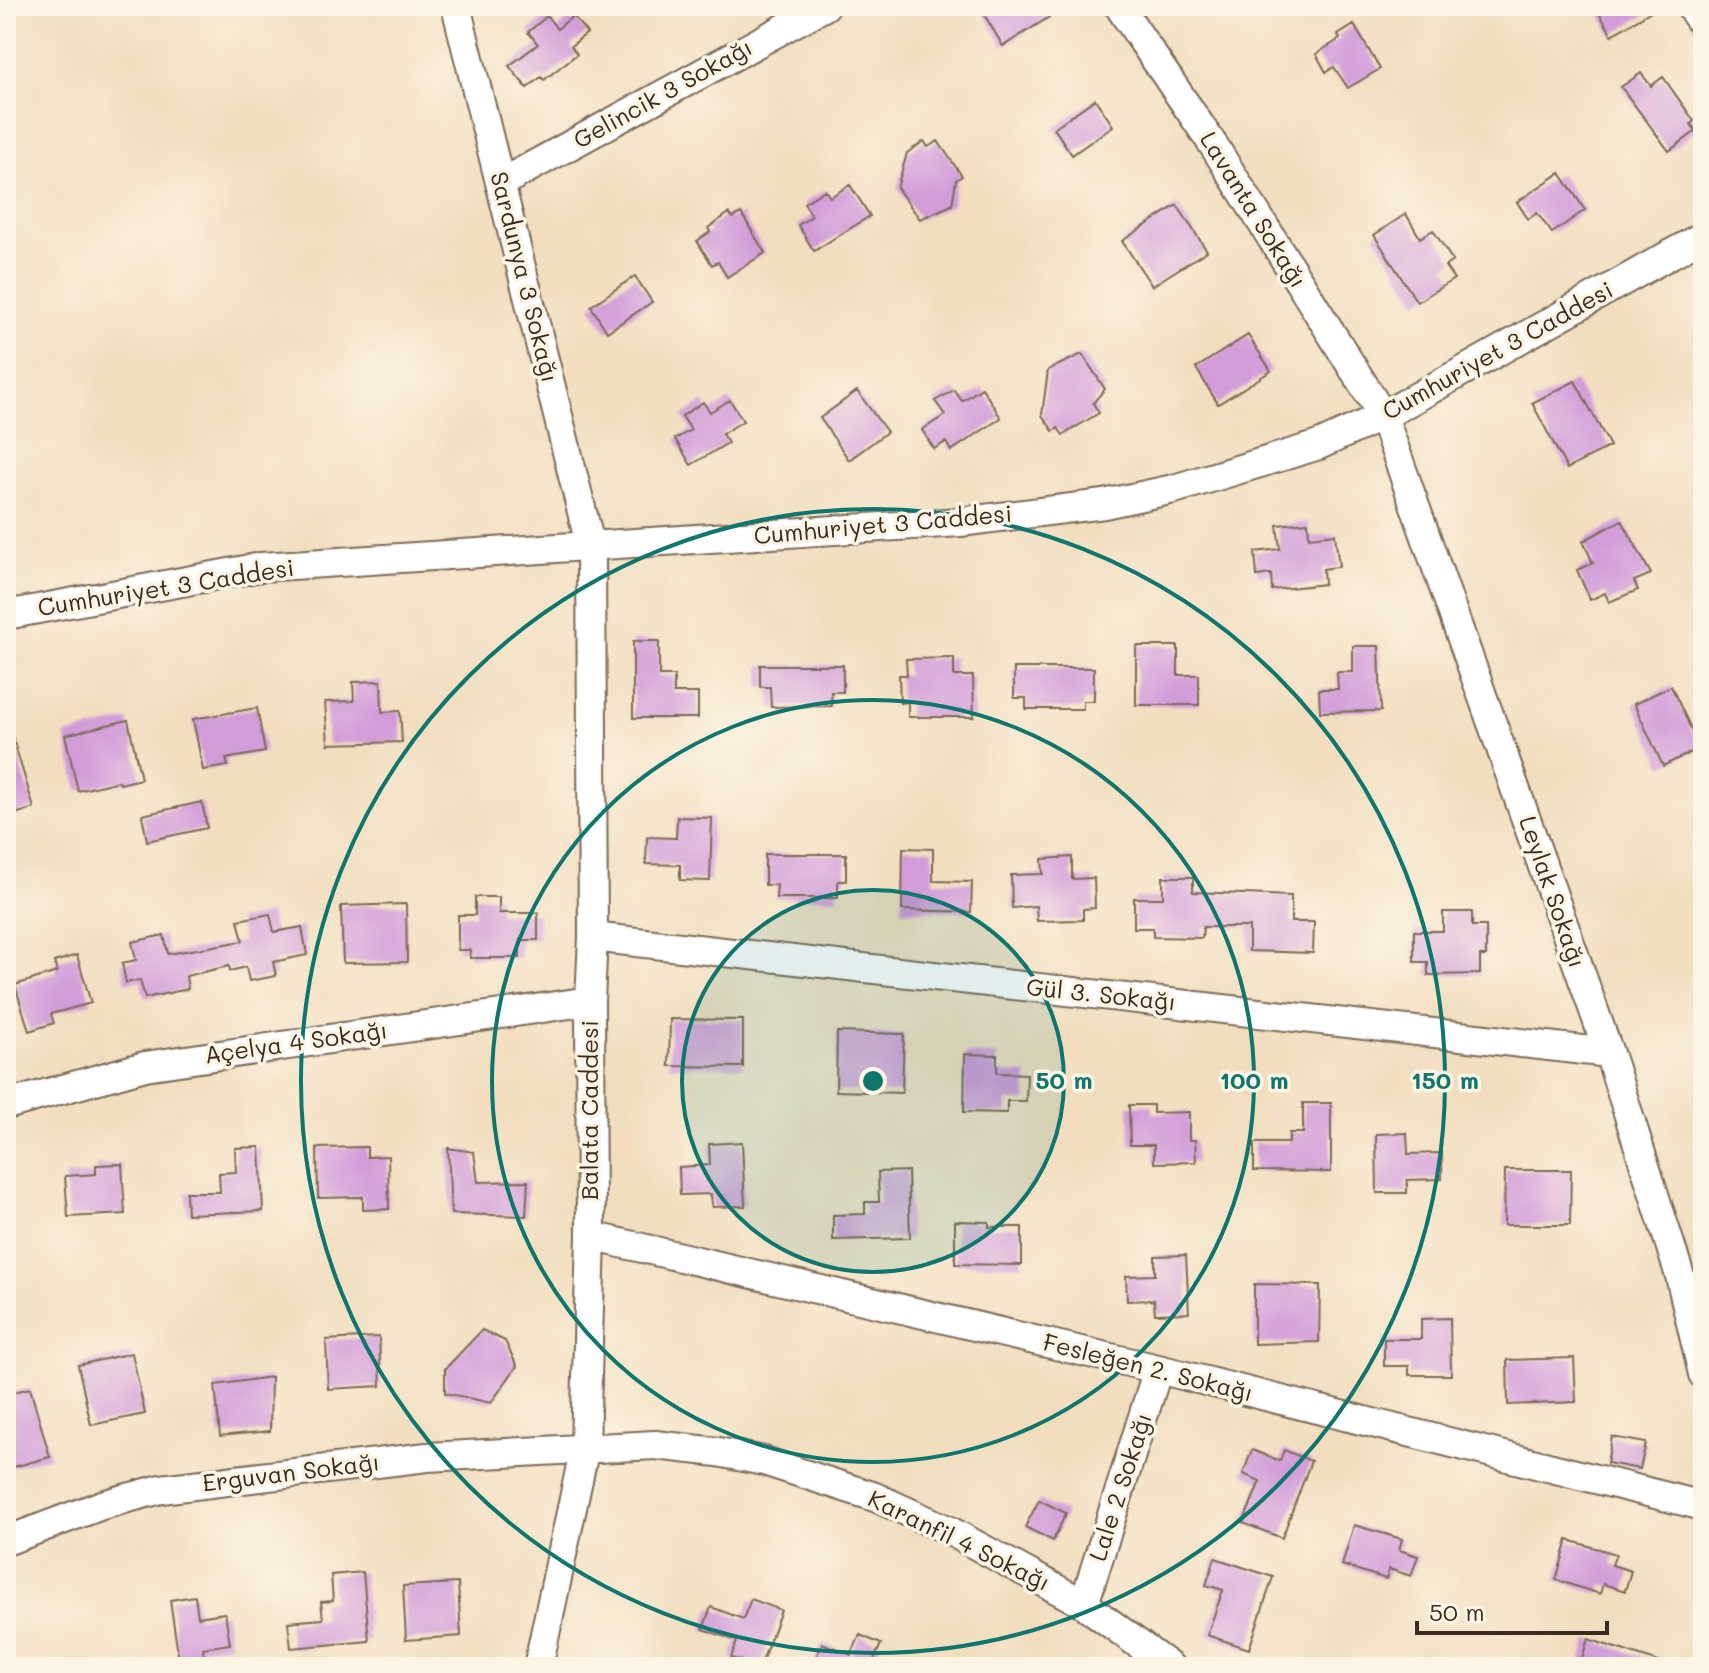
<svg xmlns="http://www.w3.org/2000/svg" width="1709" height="1673" viewBox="0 0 1709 1673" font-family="Mali,sans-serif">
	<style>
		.building { fill: #d29cd9 }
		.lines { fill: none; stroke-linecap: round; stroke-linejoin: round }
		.street-casing { stroke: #7b6956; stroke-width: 32 }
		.street { stroke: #fff; stroke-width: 28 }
		.ring { fill: none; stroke: #0f766e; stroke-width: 4 }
		.labels { text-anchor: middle; stroke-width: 7; stroke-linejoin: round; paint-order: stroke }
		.street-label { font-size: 24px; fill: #3b2a1e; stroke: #fcf5e5 }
		.centre { fill: #0f766e; stroke: #fcf5e5; stroke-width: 4 }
		.ring-label { font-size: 24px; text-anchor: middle; font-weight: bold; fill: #0f766e; stroke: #fcf5e5; stroke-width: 7; stroke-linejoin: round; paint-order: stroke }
	</style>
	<rect width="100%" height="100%" fill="#fcf5e5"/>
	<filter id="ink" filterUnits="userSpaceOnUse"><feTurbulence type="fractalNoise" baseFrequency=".0125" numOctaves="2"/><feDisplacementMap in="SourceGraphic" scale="16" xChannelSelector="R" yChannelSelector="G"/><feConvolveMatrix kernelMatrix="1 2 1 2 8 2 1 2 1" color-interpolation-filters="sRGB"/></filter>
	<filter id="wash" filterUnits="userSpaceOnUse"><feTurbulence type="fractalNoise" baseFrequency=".006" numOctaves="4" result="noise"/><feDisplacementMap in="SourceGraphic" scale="32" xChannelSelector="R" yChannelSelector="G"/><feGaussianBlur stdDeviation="1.8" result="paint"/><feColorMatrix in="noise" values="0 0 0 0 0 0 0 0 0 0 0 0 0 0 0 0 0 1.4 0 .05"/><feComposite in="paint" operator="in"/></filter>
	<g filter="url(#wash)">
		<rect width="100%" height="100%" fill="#f2debf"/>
		<g id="blocks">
			<path class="building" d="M979,6H1067L1003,46Z
				M1595,6H1659L1612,35Z
				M547,16L557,29L573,16L587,33L571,46L577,54L544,80L541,77L527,88L509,66L538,44L528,32Z
				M1354,25L1380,69L1348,88L1334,67L1326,72L1316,54L1340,39L1338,35Z
				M1641,73L1651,86L1663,77L1694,121L1691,124L1696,131L1669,151L1621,87Z
				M1095,99L1113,126L1072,155L1054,128Z
				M924,141L928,147L938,141L962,176L956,180L952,205L920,219L897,188L907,153Z
				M1560,173L1585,210L1552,233L1537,213L1528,219L1517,202Z
				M850,185L870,216L814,251L798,225L812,216L804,203L825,190L830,197Z
				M1177,205L1207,251L1152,286L1122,241Z
				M729,213L733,218L741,213L765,253L727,277L718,262L712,265L697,241L710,232L708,228Z
				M1406,214L1420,238L1433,230L1453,261L1445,266L1454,279L1417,302L1374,235Z
				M635,276L652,302L607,332L591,306Z
				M1248,335L1271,371L1218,404L1196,368Z
				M1082,354L1105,389L1093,403L1099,413L1063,435L1058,428L1053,431L1042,415L1048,370Z
				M1575,381L1610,446L1567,469L1532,403Z
				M982,388L1001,418L951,451L946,442L934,449L922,430L945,415L935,401L954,390L962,401Z
				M857,391L887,432L849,460L820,418Z
				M730,400L743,421L722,434L728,443L691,465L675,439L691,430L682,416L703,402L710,412Z
				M1622,520L1651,574L1634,581L1638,590L1609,602L1605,593L1590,600L1577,570L1593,563L1583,541Z
				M1308,522L1309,537L1335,534L1339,567L1323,569L1324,584L1272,590L1271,574L1257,576L1255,552L1280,549L1277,525Z
				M633,641H659V676H674V693H698V718H633Z
				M1136,646H1178V675H1199V705H1136Z
				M1353,646H1379L1381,711L1320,712L1319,689H1338L1337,672H1353Z
				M954,658V676H973L974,717H908V702L900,703L899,675H907L906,659Z
				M760,665H843V692H831L832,706L771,707L770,687H760Z
				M1014,668H1094V701H1083V709H1026V698H1014Z
				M381,681L382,712L400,711L402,742L328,744L325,702L354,701L353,682Z
				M1671,686L1700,748L1663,766L1634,704Z
				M257,708L265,752L226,759L228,766L203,770L193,719Z
				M128,720L141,779L120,784L119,781L78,791L65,735Z
				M11,732L34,808L6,817V733Z
				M202,802L207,828L147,841L142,815Z
				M677,817L712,818L710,881L680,880V865L646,864L647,837L676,838Z
				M903,848L933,849V881L972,882L971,912L902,910Z
				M765,854H846V881H838V898H776L777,885H765Z
				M1072,857V879L1094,878L1095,908L1083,909V920L1037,921L1036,906L1012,908L1011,875L1043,874L1042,859Z
				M1163,877H1193V892L1291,896V922H1314L1313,953L1249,951V927H1203L1202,938L1153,937V928H1134V898H1163Z
				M475,897H499V913H538V940H520V958H470V950H458V915H475Z
				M406,904L407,962L343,963L341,906Z
				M1443,912H1472V926H1486V956H1480V974L1428,975V962H1414V931H1443Z
				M270,914L274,932L302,927L307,955L273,962L276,976L249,981L246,967L230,971L229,966L186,976L188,989L145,998L140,980L126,983L122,963L136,960L132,942L164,935L168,954L243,941L238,920Z
				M77,955L91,1003L51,1014L54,1023L29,1031L15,985L57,972L54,962Z
				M670,1019L743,1020V1067L669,1066Z
				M837,1032L904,1034L902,1093L836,1091Z
				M965,1054L997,1055V1073L1027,1074L1026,1101H1007V1113L964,1112Z
				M1303,1103H1331V1172L1254,1171V1143H1289V1133H1303Z
				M1129,1105H1153V1113L1189,1112V1140H1195L1196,1162L1154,1163V1145H1130Z
				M1407,1133L1408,1154L1442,1153V1179L1407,1180V1193H1377L1376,1134Z
				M742,1142L745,1206L712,1207L711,1194L680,1195L679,1167L710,1165L709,1144Z
				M260,1147L263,1211L187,1214L186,1192H220L219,1173L236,1172L235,1148Z
				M367,1147V1157L388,1156L389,1209L363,1210V1197L318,1198L317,1148Z
				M448,1148L474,1152L478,1182L528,1181L526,1216L451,1214Z
				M122,1164L125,1214L68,1217L65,1176L96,1174V1165Z
				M1505,1170H1571L1570,1225H1504Z
				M908,1171L910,1238L833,1240V1215L865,1214V1202H879L878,1172Z
				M955,1221L989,1222V1227H1022V1265L955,1264Z
				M1186,1255L1189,1313L1155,1314L1154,1300L1127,1301L1126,1276L1155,1275V1256Z
				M1254,1284L1320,1285L1319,1342L1254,1344Z
				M1450,1318L1451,1375H1409V1366H1384V1339H1421V1319Z
				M482,1330L505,1341L517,1366L491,1403L445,1393V1369Z
				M379,1337L381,1386L328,1389L326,1340Z
				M132,1353L145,1414L91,1425L78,1365Z
				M1574,1358L1576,1402L1508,1405L1507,1360Z
				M271,1377L270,1431L220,1436L215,1385Z
				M30,1388L50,1457L6,1469V1394Z
				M1612,1437L1646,1443L1640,1469L1607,1463Z
				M1252,1450L1280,1461L1284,1450L1311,1461L1282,1538L1243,1523L1260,1481L1243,1474Z
				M1039,1500L1066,1513L1053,1541L1025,1527Z
				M1354,1525L1402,1539L1399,1550L1418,1556L1411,1576L1389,1569L1386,1579L1342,1565Z
				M1568,1540L1616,1554L1612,1565L1631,1571L1625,1591L1603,1584L1600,1594L1556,1580Z
				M1215,1558L1273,1577L1249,1649L1207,1635L1223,1590L1206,1585Z
				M363,1572L369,1641L291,1648L288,1622L323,1619L321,1602L333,1601L331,1575Z
				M458,1583L461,1636L406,1640L403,1586Z
				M195,1596L198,1617L225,1613L230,1644L203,1648L204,1658L179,1661L170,1600Z
				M751,1599L781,1610L760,1667L731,1658L737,1641L703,1629L711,1607L743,1619Z
				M860,1635L881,1644L872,1664L878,1667H812L822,1643L851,1655Z
				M1588,1639L1662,1663L1661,1667H1579Z"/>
		</g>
	</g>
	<g filter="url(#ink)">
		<use href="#blocks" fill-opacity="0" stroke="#7b6956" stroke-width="2"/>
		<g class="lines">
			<g class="street-casing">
				<path id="street" d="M456,6L591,548L593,937L590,1001L591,1236L585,1447L538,1667
					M1119,6L1214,146L1383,416L1609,1053L1680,1276L1703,1374
					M1690,6L1703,25
					M501,183L825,6
					M6,615L261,567L960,522L1104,504L1174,489L1319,445L1383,416L1703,236
					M593,937L1609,1053
					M6,1105L145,1066L590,1001
					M591,1236L1158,1369L1703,1506
					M6,1541L102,1505L161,1489L427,1457L655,1445L718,1452L764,1461L875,1497L950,1531L1084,1604L1170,1667
					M1084,1604L1158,1369"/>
			</g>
			<use href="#street" class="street"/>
		</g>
	</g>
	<circle cx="873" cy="1081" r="191" fill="#0f766e" fill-opacity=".12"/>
	<g class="ring">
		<circle cx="873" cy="1081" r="191"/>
		<circle cx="873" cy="1081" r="381"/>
		<circle cx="873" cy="1081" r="572"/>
	</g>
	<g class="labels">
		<g class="street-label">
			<text transform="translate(663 94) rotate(-29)" y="8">Gelincik 3 Sokağı</text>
			<text transform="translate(1253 210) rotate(58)" y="8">Lavanta Sokağı</text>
			<text transform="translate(524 277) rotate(76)" y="8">Sardunya 3 Sokağı</text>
			<text transform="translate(1498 351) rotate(-29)" y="8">Cumhuriyet 3 Caddesi</text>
			<text transform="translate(883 525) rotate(-5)" y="8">Cumhuriyet 3 Caddesi</text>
			<text transform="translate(166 588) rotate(-9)" y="8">Cumhuriyet 3 Caddesi</text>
			<text transform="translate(1552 892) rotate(71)" y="8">Leylak Sokağı</text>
			<text transform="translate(1101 995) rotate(6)" y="8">Gül 3. Sokağı</text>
			<text transform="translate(296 1043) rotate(-8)" y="8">Açelya 4 Sokağı</text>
			<text transform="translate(590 1110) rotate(-90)" y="8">Balata Caddesi</text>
			<text transform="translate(1148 1368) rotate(14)" y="8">Fesleğen 2. Sokağı</text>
			<text transform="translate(291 1473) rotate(-7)" y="8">Erguvan Sokağı</text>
			<text transform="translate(1121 1487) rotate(-72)" y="8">Lale 2 Sokağı</text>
			<text transform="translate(959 1541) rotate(26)" y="8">Karanfil 4 Sokağı</text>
		</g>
	</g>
	<circle cx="873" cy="1081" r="12" class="centre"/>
	<g class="ring-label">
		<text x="1064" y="1089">50 m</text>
		<text x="1254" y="1089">100 m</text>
		<text x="1445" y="1089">150 m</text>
	</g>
	<rect width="1709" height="1673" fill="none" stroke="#fcf5e5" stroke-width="32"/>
	<path d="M1417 1621v12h190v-12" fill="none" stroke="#3b2a1e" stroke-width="4"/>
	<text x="1429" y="1621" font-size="24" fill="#3b2a1e" stroke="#fcf5e5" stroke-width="6" paint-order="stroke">50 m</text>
</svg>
